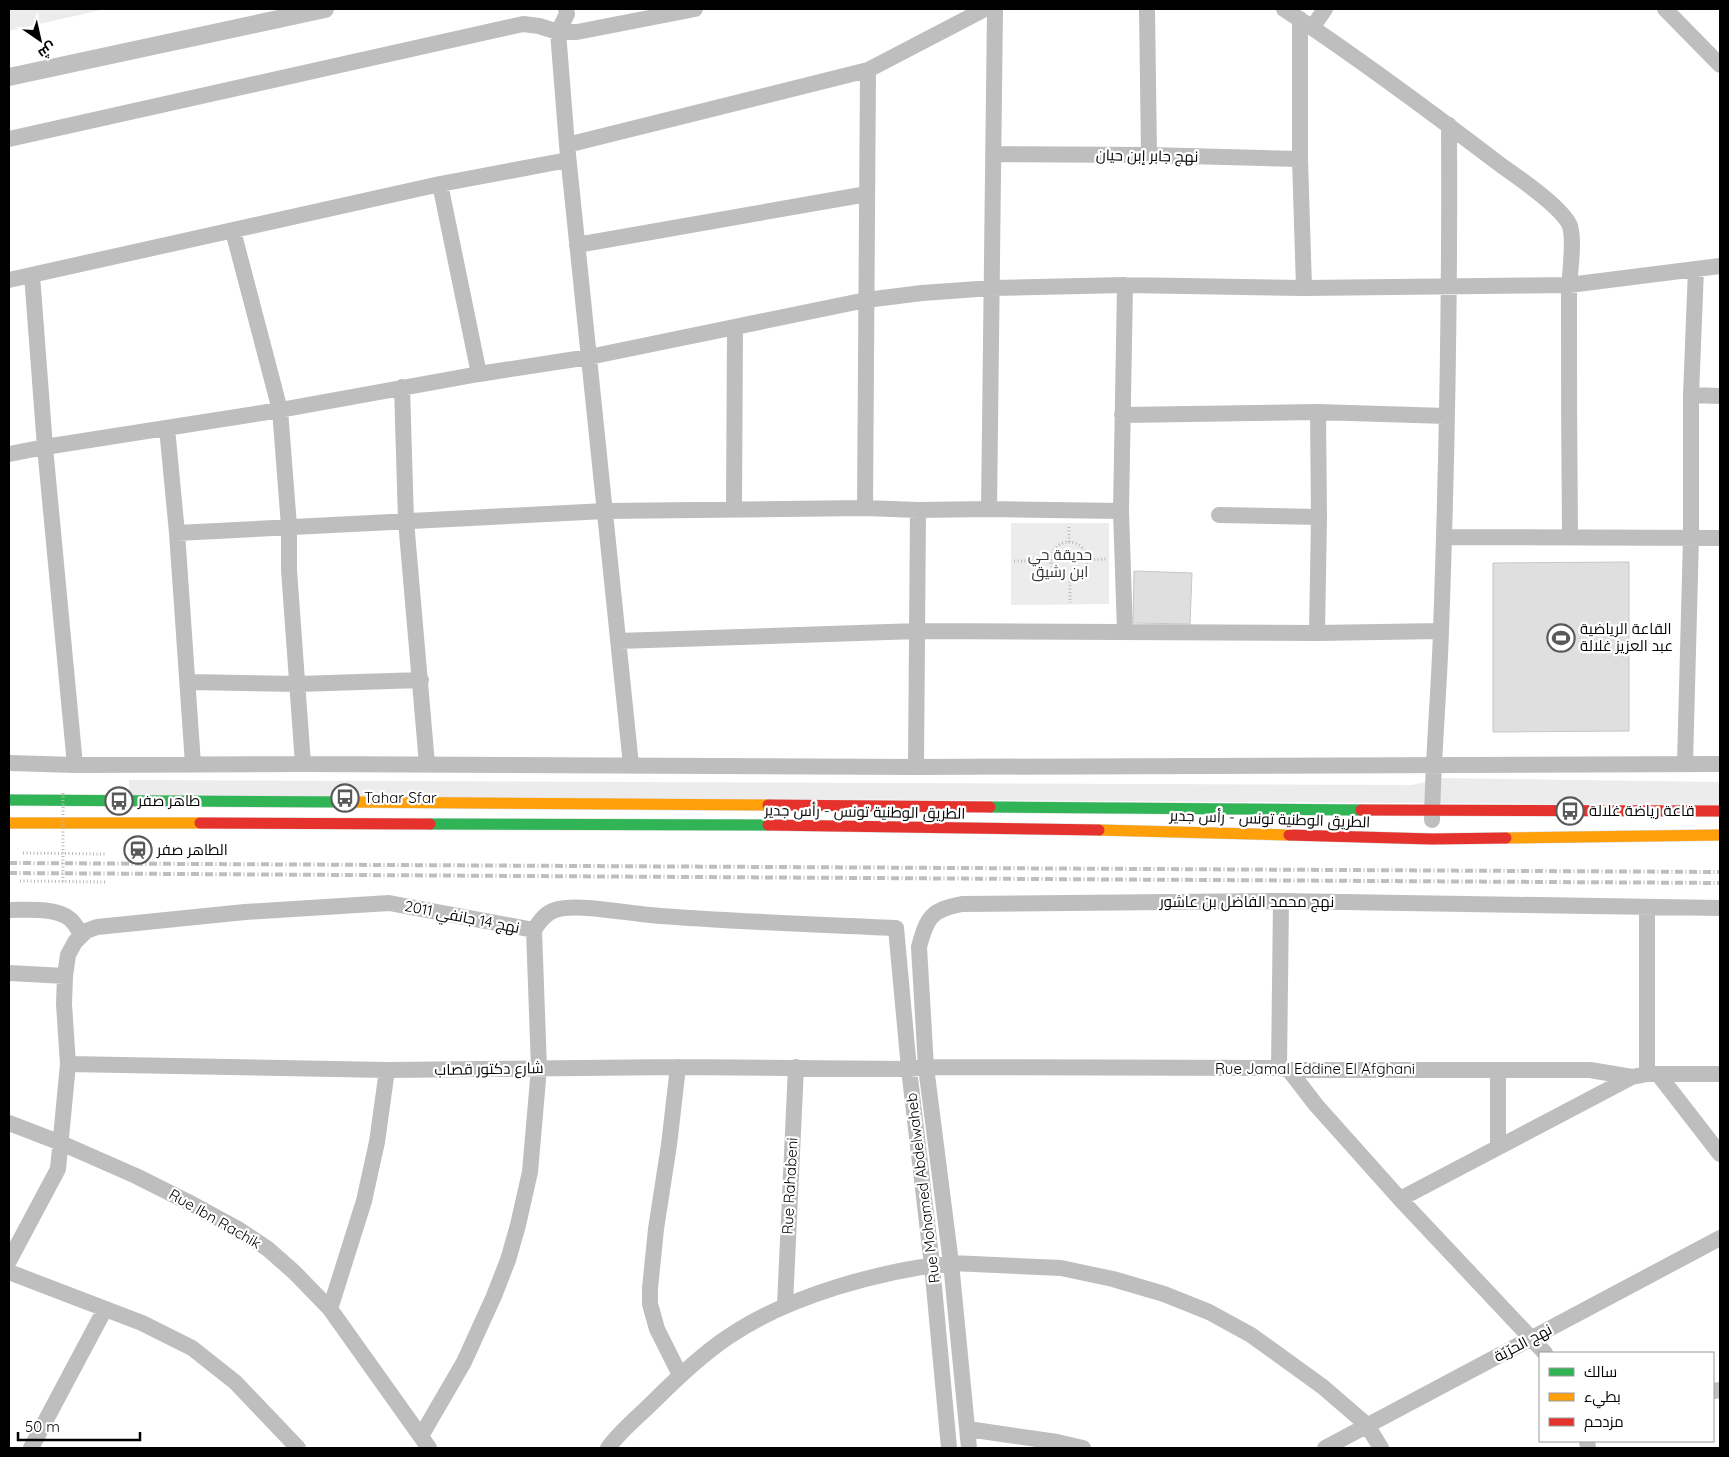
<svg xmlns="http://www.w3.org/2000/svg" width="1729" height="1457" viewBox="0 0 1729 1457" font-family="Quicksand,Cairo,sans-serif">
	<style>
		.green { fill: #ececec }
		.lines { fill: none; stroke-linecap: round; stroke-linejoin: round }
		.canal { stroke: #bfbfbf; stroke-width: 18 }
		.building { fill: #dfdfdf; stroke: #c7c7c7 }
		.fast-casing { stroke: #dbdbdb; stroke-width: 12 }
		.slow-casing { stroke: #dbdbdb; stroke-width: 12 }
		.jam-casing { stroke: #dbdbdb; stroke-width: 12 }
		.path { stroke: #b9b9b9; stroke-width: 3; stroke-dasharray: 1 2.5; stroke-linecap: butt }
		.street { stroke: #bebebe; stroke-width: 16 }
		.fast { stroke: #30b455; stroke-width: 11 }
		.slow { stroke: #ff9f0a; stroke-width: 11 }
		.jam { stroke: #e5322d; stroke-width: 11 }
		.rail { stroke: #bebebe; stroke-width: 4; stroke-dasharray: 8 2.5 1 2.5; stroke-linecap: butt }
		.path-bridge { stroke: #b9b9b9; stroke-width: 3; stroke-dasharray: 1 2.5; stroke-linecap: butt }
		.labels { text-anchor: middle; stroke-width: 4.5; stroke-linejoin: round; paint-order: stroke }
		.street-label { font-size: 15px; fill: #000; stroke: #fff }
		.park-label { font-size: 15px; fill: #333; stroke: #fff }
		.poi-label { font-size: 15px; fill: #000; stroke: #fff; text-anchor: start }
	</style>
	<rect width="100%" height="100%" fill="#fff"/>
	<path class="green" d="M9,9H105L9,31Z
		M1011,523H1109V604L1011,605Z
		M1442,778L1720,782V805L129,795V780L1412,785Z"/>
	<g class="lines">
		<path class="canal" d="M9,77L325,9"/>
	</g>
	<path class="building" d="M1629,562V731L1493,732V563Z
		M1134,571L1192,573L1190,624L1133,623Z"/>
	<g class="lines">
		<g class="fast-casing">
			<path id="fast" d="M9,800L349,802
				M990,807L1361,810
				M430,824L768,825"/>
		</g>
		<g class="slow-casing">
			<path id="slow" d="M349,802L768,805
				M9,823H200
				M1099,830L1289,835
				M1506,838L1720,835"/>
		</g>
		<g class="jam-casing">
			<path id="jam" d="M768,805L990,807
				M1361,810L1720,811
				M200,823L430,824
				M768,825L1099,830
				M1289,835L1432,839L1506,838"/>
		</g>
		<path class="path" d="M1051 560a18 18 0 1 1 36 0a18 18 0 1 1-36 0Z
			M1069,542V526
			M1087,560L1107,559
			M1014,561H1051
			M1070,578V603
			M23,853L107,854
			M20,881L107,882"/>
		<path class="street" d="M566,9L567,14L558,32L567,145L631,765
			M1147,9L1149,155
			M1284,9C1359,58 1431,112 1502,166C1519,178 1563,208 1570,226C1575,243 1569,275 1569,294C1569,375 1569,455 1570,536
			M1665,9L1720,65
			M1300,19V159L1304,288
			M1312,28L1325,9
			M9,139L523,24L539,26L558,32H577L695,9
			M567,145L868,70L985,9
			M993,154L1149,155L1300,159
			M440,184L479,374
			M233,231L280,410L289,526V570L303,764
			M577,245L867,194
			M32,275L45,447L75,765
			M9,280L440,184L568,160
			M402,387L406,521L427,764
			M1691,395L1720,396
			M1122,415L1318,412L1446,416
			M167,428L177,533L193,764
			M9,454L45,447L280,410L479,374L589,357L866,300L922,293L992,288L1125,285L1304,288L1569,285L1720,266
			M865,508L868,70
			M734,509L735,327
			M989,509L995,9
			M1219,515L1319,517
			M177,533L605,511L865,508L918,510L989,509L1121,511
			M1444,537L1720,538
			M1125,632L1121,511L1125,285
			M1317,633L1319,517L1318,412
			M618,641L918,631L1317,633L1441,631
			M189,682L298,684L421,680
			M9,763L75,765L303,764L916,767L1720,764
			M1685,763L1691,538V395L1696,269
			M916,767L918,510
			M1432,820C1433,757 1439,694 1441,631C1447,462 1450,294 1449,125
			M1647,907V1074
			M9,910C26,910 56,907 70,919C75,923 78,929 81,935
			M9,973L65,976
			M68,1064L387,1070L678,1067L909,1069L926,1067L1279,1068L1289,1070H1590L1632,1077L1647,1074H1720
			M678,1067L669,1145L656,1229L650,1288V1304L657,1329L680,1375
			M1279,1068L1281,901
			M1289,1070L1316,1105L1400,1199L1545,1353
			M1658,1074L1720,1154
			M9,1123L61,1143L136,1176L192,1204L238,1229L268,1249L294,1272L330,1309L429,1448
			M1498,1147V1070
			M1400,1199L1632,1077
			M9,1261L58,1169L68,1064L64,1004L65,976L68,955L75,942L86,931L97,927L245,912L389,903L534,930C539,922 545,913 555,910C577,903 625,913 650,915C731,922 814,924 896,928L909,1069L932,1265L949,1448
			M9,1272L142,1323L192,1348L235,1382L298,1448
			M785,1305L796,1067
			M330,1309L364,1201L377,1142L387,1070
			M1713,1391L1720,1390
			M968,1429L1057,1442L1083,1448
			M421,1436L464,1362L494,1296L508,1260L518,1225L530,1172L539,1068L534,930
			M1587,1441L1588,1448
			M31,1448L105,1309
			M608,1448C620,1431 638,1417 653,1402C676,1379 701,1355 728,1337C788,1296 879,1271 951,1263L1061,1268L1113,1279L1164,1294L1209,1312L1251,1335L1323,1387L1367,1425L1381,1448
			M969,1448L951,1263L926,1067L919,947C927,917 931,910 962,904L1281,901L1720,908
			M1325,1448L1720,1238"/>
		<use href="#fast" class="fast"/>
		<use href="#slow" class="slow"/>
		<use href="#jam" class="jam"/>
		<path class="rail" d="M9,863L1720,872
			M9,873L1720,883"/>
		<path class="path-bridge" d="M63,793V883"/>
	</g>
	<defs>
		<g id="stadium-ring" transform="scale(1.4375)"><circle r="9.5" fill="#fff" stroke="#595959" stroke-width="1.5"/><path d="M0-5a6.5 5 0 1 0 0 10a6.5 5 0 1 0 0-10ZM-3.5-1.8h7v3.6h-7Z" fill="#595959"/></g>
		<g id="bus-ring" transform="scale(1.4375)"><circle r="9.5" fill="#fff" stroke="#595959" stroke-width="1.5"/><path d="M-5-6H5V4H4V6H2V4H-2V6H-4V4H-5ZM-3.5-4V0h7V-4ZM-3.5 1.2v1.5H-2V1.2ZM2 1.2v1.5H3.5V1.2Z" fill="#595959"/></g>
		<g id="station-ring" transform="scale(1.4375)"><circle r="9.5" fill="#fff" stroke="#595959" stroke-width="1.5"/><path d="M-3-6H3Q5-6 5-4V2Q5 4 3 4L4.5 6H3L1.5 4h-3L-3 6H-4.5L-3 4Q-5 4-5 2V-4Q-5-6-3-6ZM-3.5-4v3h7v-3ZM-3.5 1v1.5H-2V1ZM2 1v1.5H3.5V1Z" fill="#595959"/></g>
	</defs>
	<g fill-rule="evenodd">
		<use href="#stadium-ring" x="1561" y="638"/>
		<use href="#bus-ring" x="345" y="798"/>
		<use href="#bus-ring" x="119" y="801"/>
		<use href="#bus-ring" x="1570" y="811"/>
		<use href="#station-ring" x="138" y="850"/>
	</g>
	<g class="labels">
		<g class="street-label">
			<text transform="translate(1147 156) rotate(1)" y="5">نهج جابر إبن حيان</text>
			<text transform="translate(865 812) rotate(1)" y="5">الطريق الوطنية تونس - رأس جدير</text>
			<text transform="translate(1270 819) rotate(2)" y="5">الطريق الوطنية تونس - رأس جدير</text>
			<text x="1247" y="907">نهج محمد الفاضل بن عاشور</text>
			<text transform="translate(462 917) rotate(11)" y="5">نهج 14 جانفي 2011</text>
			<text transform="translate(489 1069) rotate(-1)" y="5">شارع دكتور قصاب</text>
			<text x="1315" y="1074">Rue Jamal Eddine El Afghani</text>
			<text transform="translate(790 1186) rotate(-87)" y="5">Rue Rahabeni</text>
			<text transform="translate(923 1188) rotate(-97)" y="5">Rue Mohamed Abdelwaheb</text>
			<text transform="translate(215 1219) rotate(30)" y="5">Rue Ibn Rachik</text>
			<text transform="translate(1523 1343) rotate(-28)" y="5">نهج الحرّيّة</text>
		</g>
		<g class="park-label">
			<text x="1060" y="560">حديقة حي<tspan x="1060" dy="17">ابن رشيق</tspan></text>
		</g>
		<g class="poi-label">
			<text x="1580" y="634">القاعة الرياضية<tspan x="1580" dy="17">عبد العزيز غلالة</tspan></text>
			<text x="364" y="803">Tahar Sfar</text>
			<text x="138" y="806">طاهر صفر</text>
			<text x="1589" y="816">قاعة رياضة غلالة</text>
			<text x="157" y="855">الطاهر صفر</text>
		</g>
	</g>
	<rect width="1729" height="1457" fill="none" stroke="#000000" stroke-width="20"/>
	<rect x="1539" y="1352" width="175" height="90" fill="#ffffff" stroke="#999999"/>
	<rect x="1549" y="1368" width="25" height="8" fill="#30b455" stroke="#999999"/>
	<text x="1584" y="1377" font-size="15" fill="#000000">سالك</text>
	<rect x="1549" y="1393" width="25" height="8" fill="#ff9f0a" stroke="#999999"/>
	<text x="1584" y="1402" font-size="15" fill="#000000">بطيء</text>
	<rect x="1549" y="1418" width="25" height="8" fill="#e5322d" stroke="#999999"/>
	<text x="1584" y="1427" font-size="15" fill="#000000">مزدحم</text>
	<g transform="translate(40 40) rotate(146)" stroke="#ffffff" stroke-width="4" paint-order="stroke">
	<path d="M0-4L9 19L0 12L-9 19Z" fill="#000000"/>
	<text y="-8" font-size="14" font-weight="bold" text-anchor="middle" fill="#000000">ش</text>
	</g>
	<path d="M18 1432v8h122v-8" fill="none" stroke="#000000" stroke-width="2.5"/>
	<text x="25" y="1432" font-size="15" fill="#000000" stroke="#ffffff" stroke-width="4" paint-order="stroke">50 m</text>
</svg>
